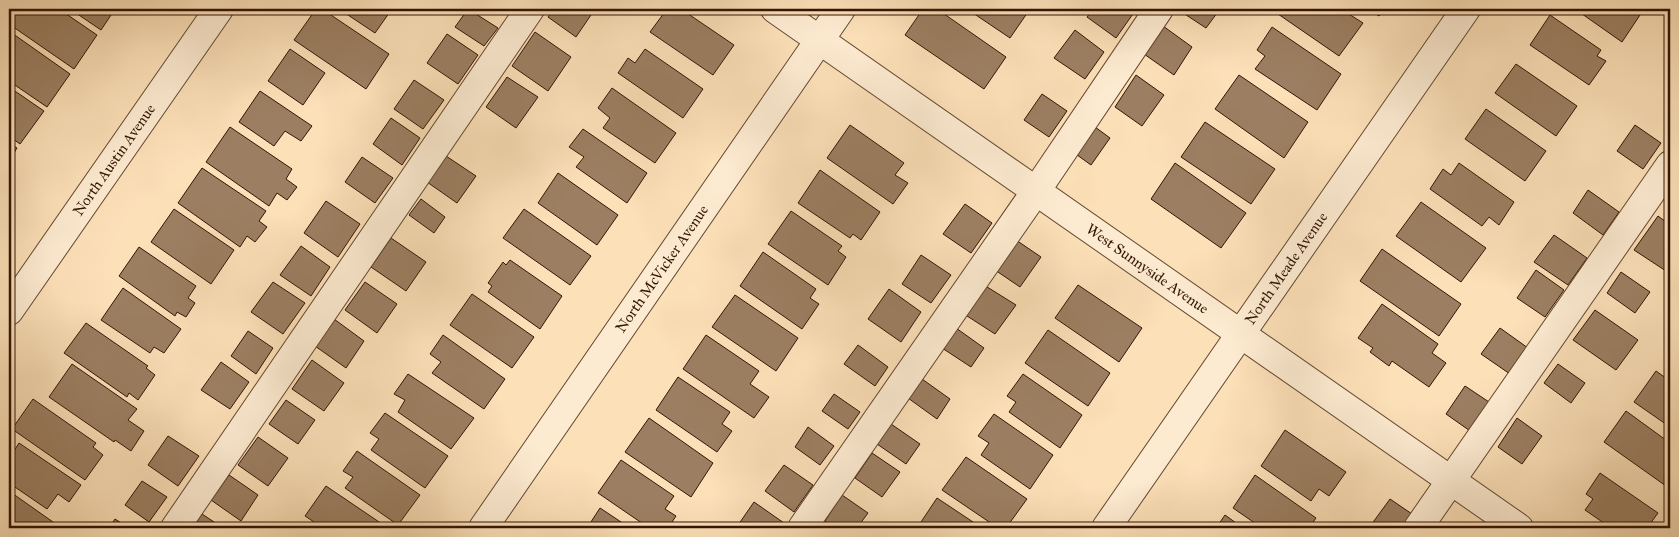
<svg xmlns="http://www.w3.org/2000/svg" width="1679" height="537" viewBox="0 0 1679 537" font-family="'IM FELL Great Primer',serif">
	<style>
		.building { fill: #9c7f62; stroke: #331504 }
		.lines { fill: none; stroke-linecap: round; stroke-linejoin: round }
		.minor-casing { stroke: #654831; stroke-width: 30 }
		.minor { stroke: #fdebd1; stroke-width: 28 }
		.labels { text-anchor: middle; stroke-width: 4.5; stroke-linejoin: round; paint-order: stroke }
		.street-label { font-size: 15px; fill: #331504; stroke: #fdebd1 }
	</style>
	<rect width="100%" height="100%" fill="#fce0b8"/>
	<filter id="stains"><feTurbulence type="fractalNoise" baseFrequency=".004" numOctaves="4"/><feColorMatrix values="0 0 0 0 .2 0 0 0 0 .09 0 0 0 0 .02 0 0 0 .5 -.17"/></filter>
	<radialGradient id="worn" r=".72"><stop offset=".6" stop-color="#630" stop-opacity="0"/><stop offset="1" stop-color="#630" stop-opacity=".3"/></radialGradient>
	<path class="building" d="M12,9H59L97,35L74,69L9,24V13Z
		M70,9H115L101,30Z
		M316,9H322L389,54L366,89L294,40Z
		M339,9H392L375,33Z
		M468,9L498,28L484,46L455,27Z
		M554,9H589L593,12L576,37L548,17Z
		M667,9H681L734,45L713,75L650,32Z
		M923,9H937L1006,57L984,89L905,35Z
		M967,9H1030L1010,38Z
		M1093,9H1132L1135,11L1116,38L1087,17Z
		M1177,9H1220L1206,28Z
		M1282,9H1341L1363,23L1339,56L1278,14Z
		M1369,9H1384L1379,16Z
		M1575,9H1644L1622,42Z
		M1550,15L1601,50L1597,56L1606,61L1589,85L1530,45Z
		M1163,26L1192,47L1174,75L1144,54Z
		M1272,27L1341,74L1317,110L1255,69L1265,56L1257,50Z
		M1075,30L1104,52L1085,79L1054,58Z
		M9,31L70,74L47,107L9,81Z
		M535,32L571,57L548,91L512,66Z
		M447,34L478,55L458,84L427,63Z
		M290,49L325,73L303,105L268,81Z
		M645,49L703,89L683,118L618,73L628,58L635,63Z
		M1516,64L1577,106L1556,136L1495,93Z
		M1136,75L1164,95L1142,126L1115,107Z
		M1239,75L1308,122L1284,158L1215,109Z
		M507,77L538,97L516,128L486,107Z
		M414,80L444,100L423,129L394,109Z
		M9,87L44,111L20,144L9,136Z
		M612,88L676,133L655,163L603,128L610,118L598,108Z
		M260,91L312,126L301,141L285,131L274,146L239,122Z
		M1042,94L1067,111L1049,137L1024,120Z
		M1486,109L1546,151L1525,181L1465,139Z
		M391,118L420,138L402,165L373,144Z
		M1205,122L1275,169L1251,204L1181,157Z
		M1091,124L1110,138L1091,165L1073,152Z
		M850,125L904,163L895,175L908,183L893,204L827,158Z
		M1635,125L1661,143L1643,169L1617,151Z
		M230,127L292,169L286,179L297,187L287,200L277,193L269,206L206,162Z
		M583,129L647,173L627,203L576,167L584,157L569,147Z
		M9,143L17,148L9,161Z
		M446,156L476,176L457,203L427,182Z
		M362,157L393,178L375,203L345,182Z
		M1175,163L1246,213L1221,248L1151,199Z
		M1459,163L1514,202L1499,225L1489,217L1482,226L1430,189L1443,169L1451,175Z
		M202,168L266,211L259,221L267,227L255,242L247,236L240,247L178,203Z
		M820,170L880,212L861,240L853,234L850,238L798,203Z
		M558,173L618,215L597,245L538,203Z
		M1588,190L1619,212L1603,235L1573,213Z
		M421,199L445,217L434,233L409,215Z
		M326,201L360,224L338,257L304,233Z
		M1421,202L1486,248L1461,282L1396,236Z
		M965,204L992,223L971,253L943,234Z
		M174,209L234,250L211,284L151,242Z
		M524,209L591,256L570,285L503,238Z
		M791,211L842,246L838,251L846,257L828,285L768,244Z
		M1658,216L1670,225V265L1666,271L1634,250Z
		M1554,235L1587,258L1568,285L1534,262Z
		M391,238L426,262L406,291L371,267Z
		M1016,240L1041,257L1020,287L995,270Z
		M301,246L330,267L311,296L280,275Z
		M139,247L196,286L188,298L195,303L186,317L177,312L175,316L119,276Z
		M1382,249L1461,304L1439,336L1360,281Z
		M763,252L816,289L810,298L819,304L802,329L740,286Z
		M921,255L951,275L931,303L902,284Z
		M510,260L562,296L540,329L488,292L492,286L488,283L503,262L506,265Z
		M1536,270L1564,290L1545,317L1517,298Z
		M1621,272L1650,292L1635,313L1607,293Z
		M273,282L305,303L283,334L251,312Z
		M365,282L397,304L377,333L345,310Z
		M984,285L1016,305L995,334L964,314Z
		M1078,285L1142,328L1119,362L1055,318Z
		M123,288L181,329L164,353L154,347L150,353L101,320Z
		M889,289L921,312L901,342L868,319Z
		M472,294L534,337L512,368L450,325Z
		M735,295L798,338L776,371L712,327Z
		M1382,304L1438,344L1432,353L1446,363L1429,387L1392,361L1389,366L1370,352L1373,348L1358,338Z
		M1595,310L1638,340L1616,370L1573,340Z
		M334,319L364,341L346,368L315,346Z
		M86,323L148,366L146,368L155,375L138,400L129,393L127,397L64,353Z
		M956,328L984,348L971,367L942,348Z
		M1500,328L1528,348L1510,374L1481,354Z
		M1048,330L1110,373L1088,406L1025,363Z
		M248,331L273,348L256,374L231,356Z
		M443,335L505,379L484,409L432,373L441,362L430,354Z
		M706,335L759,371L750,384L769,397L754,418L683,369Z
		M858,345L888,367L875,386L844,364Z
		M312,360L344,383L324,411L292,389Z
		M221,362L249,382L230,409L201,390Z
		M72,364L137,409L128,420L144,431L131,451L115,440L114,442L49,397Z
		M1558,364L1585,383L1571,403L1544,383Z
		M1656,371L1670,381V427L1634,402Z
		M408,374L474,418L451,449L398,412L405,400L394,394Z
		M1023,374L1082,415L1060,448L1009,412L1016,402L1007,396Z
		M678,377L730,412L722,424L732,431L717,452L656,410Z
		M922,379L950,399L937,419L908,398Z
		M1465,386L1492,404L1473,433L1446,414Z
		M834,394L860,412L848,429L822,411Z
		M33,399L96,443L93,447L103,455L85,480L12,429Z
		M286,400L315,420L298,444L269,424Z
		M1626,411L1670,443V481L1666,486L1604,442Z
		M385,413L448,456L425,488L371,450L379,439L370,433Z
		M994,414L1053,455L1030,489L981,455L989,443L978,436Z
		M649,418L713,463L691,497L625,452Z
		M1517,418L1542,436L1522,464L1498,447Z
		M891,424L920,444L906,464L877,444Z
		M808,427L834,446L820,465L795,447Z
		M1285,430L1346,472L1329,496L1319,489L1311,501L1261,466Z
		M168,436L199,456L178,486L148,465Z
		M258,437L288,458L268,486L238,465Z
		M19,443L81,485L69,502L58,494L47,509L9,483V459Z
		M357,451L420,495L398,525L345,488L353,477L343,471Z
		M872,453L900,472L882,497L855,478Z
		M966,457L1027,499L1006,528H998L942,490Z
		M621,460L674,496L665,509L676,516L668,528H649L598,493Z
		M784,465L813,485L794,512L765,491Z
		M1600,473L1658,513L1647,528H1611L1585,510L1593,499L1586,494Z
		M229,475L258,495L241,521L211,500Z
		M1255,475L1316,518L1309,528H1262L1233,508Z
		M142,481L167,497L149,522L125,505Z
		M326,486L388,528H323L305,516Z
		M9,491L53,522L49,528H9Z
		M842,495L868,513L857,528H836L825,521Z
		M937,498L982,528H917Z
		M1390,499L1415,516L1407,528H1375L1371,525Z
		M754,502L784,523L781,528H736Z
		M600,508L630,528H587Z
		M202,514L223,528H192Z
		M1225,515L1243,528H1216Z
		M115,519L129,528H109Z"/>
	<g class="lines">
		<g class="minor-casing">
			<g id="minor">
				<path id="s1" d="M775,9L1519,528"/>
				<path id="s2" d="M9,311L219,9"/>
				<path d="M175,528L530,9"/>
				<path id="s3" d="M483,528L841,9"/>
				<path d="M802,528L1036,191L1159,9"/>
				<path id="s4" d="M1106,528L1466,9"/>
				<path d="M1418,528L1670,165"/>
			</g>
		</g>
		<use href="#minor" class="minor"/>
	</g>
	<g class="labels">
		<g class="street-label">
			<text dy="5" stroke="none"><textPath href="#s2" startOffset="184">North Austin Avenue</textPath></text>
			<text dy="5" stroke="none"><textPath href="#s3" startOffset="315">North McVicker Avenue</textPath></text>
			<text dy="5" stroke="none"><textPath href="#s4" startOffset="316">North Meade Avenue</textPath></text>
			<text dy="5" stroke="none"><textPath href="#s1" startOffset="454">West Sunnyside Avenue</textPath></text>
		</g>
	</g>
	<rect width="1679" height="537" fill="none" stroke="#fce0b8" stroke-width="30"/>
	<rect x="10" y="10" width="1659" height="517" fill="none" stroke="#331504" stroke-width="2.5"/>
	<rect x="15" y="15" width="1649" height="507" fill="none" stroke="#331504"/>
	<rect width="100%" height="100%" filter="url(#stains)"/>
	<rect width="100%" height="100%" fill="url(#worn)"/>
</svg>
